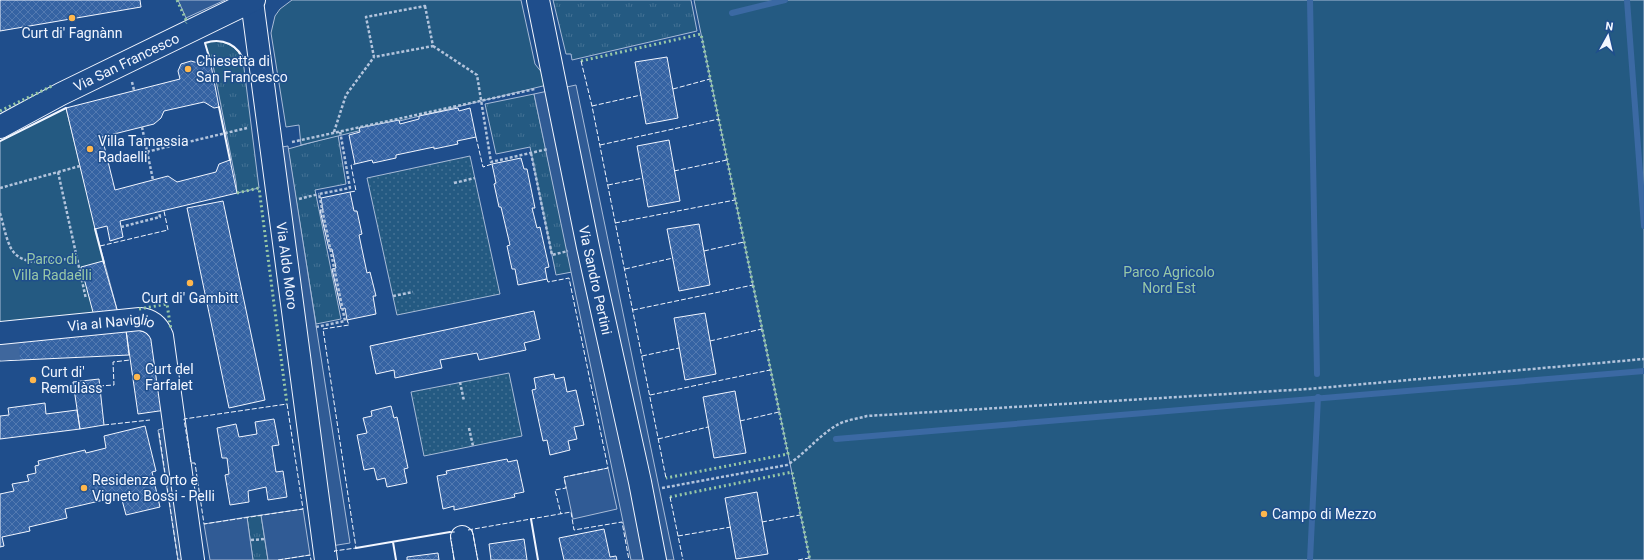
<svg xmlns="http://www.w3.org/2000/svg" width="1644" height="560" viewBox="0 0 1644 560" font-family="Roboto,sans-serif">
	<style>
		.grass { fill: url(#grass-tufts); stroke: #a8bbd7 }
		.park { fill: #245a82; stroke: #a8bbd7 }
		.garden { fill: url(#garden-dots); stroke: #a8bbd7 }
		.parking { fill: #305b95; stroke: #a8bbd7 }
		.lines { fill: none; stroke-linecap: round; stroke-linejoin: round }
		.stream { stroke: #3b69a3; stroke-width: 6 }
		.building { fill: url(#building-cross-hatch); stroke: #f2f6ff }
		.minor-tunnel { stroke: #3f679d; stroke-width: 22; stroke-dasharray: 22 11; stroke-linecap: butt }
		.minor-casing { stroke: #f2f6ff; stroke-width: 24 }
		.path { stroke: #b3c4dc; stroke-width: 2.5; stroke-dasharray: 3 2; stroke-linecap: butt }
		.minor { stroke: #1f4e8c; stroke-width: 22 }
		.hedge { stroke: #97c8a6; stroke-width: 3; stroke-dasharray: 2 3; stroke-linecap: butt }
		.fence { stroke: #f2f6ff; stroke-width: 1; stroke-dasharray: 5 2; stroke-linecap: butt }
		.wall { stroke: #f2f6ff; stroke-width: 2 }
		.poi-dot { fill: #ffb74d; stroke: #1f4e8c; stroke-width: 1.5 }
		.labels { text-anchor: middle; stroke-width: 3; stroke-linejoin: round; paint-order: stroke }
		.poi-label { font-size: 14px; fill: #f2f6ff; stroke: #1f4e8c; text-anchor: start }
		.street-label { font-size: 14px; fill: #f2f6ff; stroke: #1f4e8c }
		.park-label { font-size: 14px; fill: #97c8a6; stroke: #1f4e8c }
	</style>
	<defs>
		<pattern id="grass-tufts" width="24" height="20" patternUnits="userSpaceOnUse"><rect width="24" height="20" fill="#245a82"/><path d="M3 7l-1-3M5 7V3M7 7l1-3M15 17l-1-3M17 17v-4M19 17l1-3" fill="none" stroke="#447295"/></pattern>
		<pattern id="garden-dots" width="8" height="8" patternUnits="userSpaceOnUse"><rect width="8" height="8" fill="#245a82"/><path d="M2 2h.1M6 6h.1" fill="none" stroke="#447295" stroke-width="1.8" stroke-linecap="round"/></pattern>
		<pattern id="building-cross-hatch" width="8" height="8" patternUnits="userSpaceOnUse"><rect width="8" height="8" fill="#3563a3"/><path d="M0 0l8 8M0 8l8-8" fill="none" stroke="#537ab1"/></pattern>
	</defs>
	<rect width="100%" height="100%" fill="#1f4e8c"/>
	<path class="grass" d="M553,0H691L697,31L572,60L571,54H566Z
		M213,41C227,41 237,47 243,60L259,188L237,193L236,182L212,60H210L205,43Z
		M534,94L572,272L556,275L530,147L496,154L485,104Z
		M338,135L346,184L315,190L341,319L316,324L288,149Z
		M261,515L268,560H253L247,517Z"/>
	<path class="park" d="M292,0H521L535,64L551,84L301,145L299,125L286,127L271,33L275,16L280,9Z
		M694,0H1644V560H810Z
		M66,108L100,246L118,313L0,327V141Z"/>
	<path class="garden" d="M470,156L500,294L397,315L367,178Z
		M509,373L522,436L424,456L411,392Z"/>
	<path class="parking" d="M178,0H225L186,18Z
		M576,85L674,560H631L534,94Z
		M288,146L350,543L325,547L263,150Z
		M174,425L193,560H178L158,430Z
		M608,468L617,509L573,519L564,477Z
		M303,509L310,555L278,560H268L261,515Z
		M247,517L253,560H210L204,524Z"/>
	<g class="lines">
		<path class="stream" d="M1310,0L1317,374
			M1627,0L1644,226
			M732,13L785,0
			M836,439L1644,371
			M1310,560L1318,397"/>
	</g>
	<path class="building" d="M0,0H140L141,7L0,31Z
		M667,57L678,118L646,124L635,62Z
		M210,60L219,107L214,108L204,102L164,111L161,118L154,124L102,137L115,190L168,176L177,182L216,172L219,164L230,160L237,193L120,221L123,237L110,241L107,226L95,229L66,108L180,79L178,71L181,64L191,61L198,63Z
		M458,108L459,111L470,108L476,137L457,141L458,144L434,149V147L396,155V158L373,163L372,160L355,164L349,135L360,132L359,128L399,120L400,124L419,119V116Z
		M669,140L680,201L648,207L637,146Z
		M521,158L524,169H527L535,208H532L537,228L540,227L549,267L545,268L547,279L518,285L515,269H512L507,246L510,245L501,207H499L494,184L496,183L492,164Z
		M350,192L354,211H357L362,234L359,235L367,273L370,272L376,296H373L376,314L347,320L345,308L341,309L332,269L336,268L332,249H329L320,210H323L321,198Z
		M223,201L265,400L229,408L187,208Z
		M699,224L710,285L679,291L667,229Z
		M103,261L118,313L94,316L81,267Z
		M534,311L540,339L524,343L526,350L479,360L477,353L440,360L442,368L395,378L394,370L376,374L370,346Z
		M705,313L716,374L685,380L674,318Z
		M134,329L145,332L152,339L166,410L138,414L126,330Z
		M126,330L129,355L0,361V339Z
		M554,374L555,379L564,377L567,392L576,390L584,425L574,427L577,439L568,441L570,450L550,455L547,440L543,441L532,390L536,389L534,378Z
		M99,379L104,425L80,429L73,382Z
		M735,391L746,453L714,458L703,397Z
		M45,403L46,414L77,410L80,429L0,439V416L9,415L8,408Z
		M391,406L394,418L397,417L408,468L404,469L407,483L387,487L385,478L377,480L374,468L364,470L357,435L367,433L363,418L372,416L371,411Z
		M274,419L279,445L272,446L276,472L283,471L287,497L268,500L266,487L248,491L249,502L230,505L225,475L229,474L227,458H222L217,428L236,424L239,437L257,434L255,422Z
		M145,426L156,471L152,472L160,507L126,515L121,496L65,509L67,518L29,527L30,531L2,537L4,546L0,547V494L14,491L12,484L29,481L27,475L36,473L35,466L39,465L38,461L85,450L86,453L106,448L104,436Z
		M507,459L508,462L517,460L524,492L514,494L515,497L454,510V506L443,509L437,476L447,474L446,471Z
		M757,492L768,554L736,559L725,498Z
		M604,529L610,557L616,556L617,560H564L559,538Z
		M524,539L527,560H491L489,544Z
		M438,553L439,560H407V557Z"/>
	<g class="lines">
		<path class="minor-tunnel" d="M8,339L9,360"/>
		<g class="minor-casing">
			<g id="minor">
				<path id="s1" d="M538,0L588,247L640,482L655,560"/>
				<path id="s2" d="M252,1L326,560"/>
				<path id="s3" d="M0,127L61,94L254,0"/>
				<path id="s4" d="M0,333L140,319C151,320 158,326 162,336L193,560"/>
				<path d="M462,537L466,560"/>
			</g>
		</g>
		<path class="path" d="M425,6L433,46L374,57L366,17Z
			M433,46L477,75L491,162L548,149
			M132,82L134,90
			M142,127L153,180
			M334,132L346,95L374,57
			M292,142L535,89
			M531,153L552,255L568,251
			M108,161L247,128
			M58,172L86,299
			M454,183L475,178
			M0,188L80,166
			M299,199L319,194
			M0,213C3,223 5,234 9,244C19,271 55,261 77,257
			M121,227L160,217L159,212
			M393,296L413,292
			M316,327L345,321L319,194L350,188L340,131
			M460,382L464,401
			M469,428L473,446
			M662,488L787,465C805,454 818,436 837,425C845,420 857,419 867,416L1308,389L1644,359
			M251,540L265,539"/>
		<use href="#minor" class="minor"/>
		<path class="hedge" d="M177,0L187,22L186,23
			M581,61L701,34L788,454L666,478
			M0,111L54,85
			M237,193L259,188L287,404
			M139,309L167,304L171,330
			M670,497L792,472L810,560"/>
		<path class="fence" d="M581,61L592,106L666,478
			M673,89L710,79
			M592,106L641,95
			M476,137L483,167L492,164
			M600,145L719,119
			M674,171L727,160
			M608,185L643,178
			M350,192L356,191L351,165L355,164
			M615,223L735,200
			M100,246L168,230L164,211
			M704,251L744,242
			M625,269L673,258
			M547,279L548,282L569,278L608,468L564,477L566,488L555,490L561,514
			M633,310L753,285
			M710,341L762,329
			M642,356L679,348
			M99,386L114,385L113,362L130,360
			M650,395L770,370
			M287,404L303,509L204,524L195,463H191L184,419Z
			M740,421L779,412
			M104,425L150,420
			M159,433L178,560
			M658,439L708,427
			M670,497L683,560
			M762,522L800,515
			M468,530L571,512L574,530L622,522L629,560
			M472,530L478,560
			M678,536L731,527
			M335,552L334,551L356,548L323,329L349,325L347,320
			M278,560L310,555L311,560
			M454,560L450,532H456
			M798,560L809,558"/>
		<path class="wall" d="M210,60L205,43C222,37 240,45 244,63
			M219,107L230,160
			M0,141L66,108
			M95,229L104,263
			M531,519L538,560
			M393,542L396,560
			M356,548L450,532"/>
	</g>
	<g class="poi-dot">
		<circle cx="72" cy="18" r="4"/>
		<circle cx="188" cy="69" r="4"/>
		<circle cx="90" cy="149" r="4"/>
		<circle cx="190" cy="283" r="4"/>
		<circle cx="137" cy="377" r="4"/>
		<circle cx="33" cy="380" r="4"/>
		<circle cx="84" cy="488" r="4"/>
		<circle cx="1264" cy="514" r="4"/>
	</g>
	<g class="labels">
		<g class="poi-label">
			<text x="72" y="38" text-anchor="middle">Curt di' Fagnànn</text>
			<text x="196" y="66">Chiesetta di<tspan x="196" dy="16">San Francesco</tspan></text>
			<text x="98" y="146">Villa Tamassia<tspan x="98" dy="16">Radaelli</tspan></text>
			<text x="190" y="303" text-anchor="middle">Curt di' Gambìtt</text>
			<text x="145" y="374">Curt del<tspan x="145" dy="16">Farfalet</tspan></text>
			<text x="41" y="377">Curt di'<tspan x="41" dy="16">Remulàss</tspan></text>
			<text x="92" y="485">Residenza Orto e<tspan x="92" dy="16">Vigneto Bossi - Pelli</tspan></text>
			<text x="1272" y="519">Campo di Mezzo</text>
		</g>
		<g class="street-label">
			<text dy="5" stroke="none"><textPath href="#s3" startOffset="142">Via San Francesco</textPath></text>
			<text dy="5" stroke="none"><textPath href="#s2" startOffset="267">Via Aldo Moro</textPath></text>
			<text dy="5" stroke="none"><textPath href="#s1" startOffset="286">Via Sandro Pertini</textPath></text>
			<text dy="5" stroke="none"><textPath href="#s4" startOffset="112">Via al Naviglio</textPath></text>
		</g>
		<g class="park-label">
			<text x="52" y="264">Parco di<tspan x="52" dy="16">Villa Radaelli</tspan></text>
			<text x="1169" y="277">Parco Agricolo<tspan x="1169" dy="16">Nord Est</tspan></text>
		</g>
	</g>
	<g transform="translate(1608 36) rotate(8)" stroke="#1f4e8c" stroke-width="3" paint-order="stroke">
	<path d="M0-3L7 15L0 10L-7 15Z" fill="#f2f6ff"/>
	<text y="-6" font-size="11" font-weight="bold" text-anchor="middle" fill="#f2f6ff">N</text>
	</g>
</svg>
